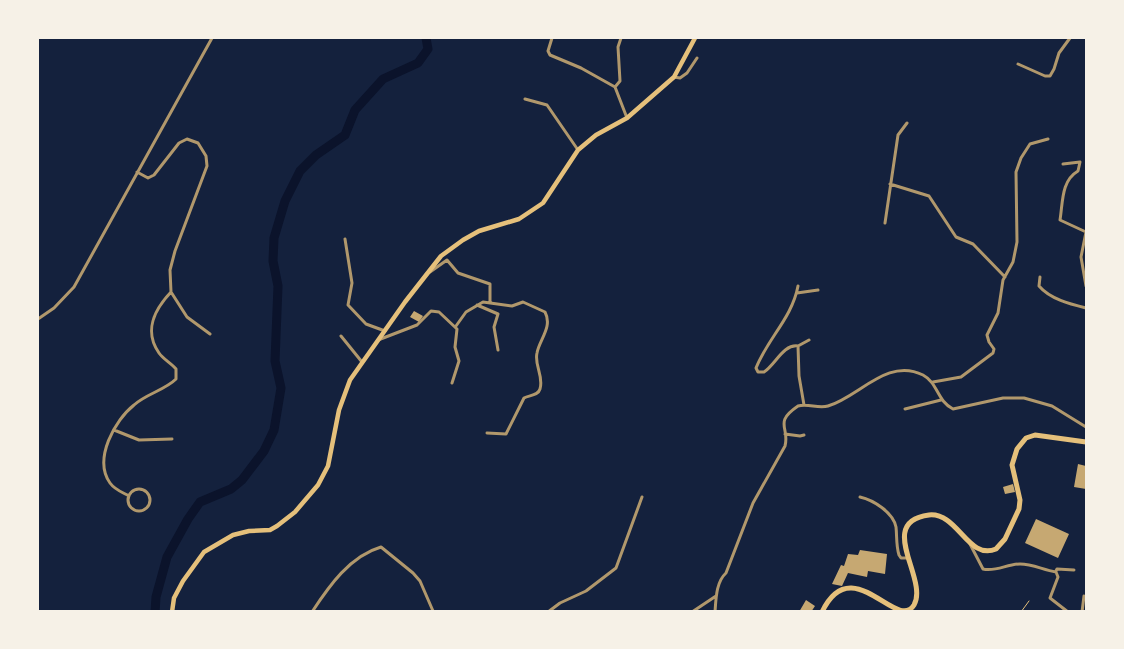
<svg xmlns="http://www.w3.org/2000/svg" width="1124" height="649" viewBox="0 0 1124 649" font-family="Mulish,sans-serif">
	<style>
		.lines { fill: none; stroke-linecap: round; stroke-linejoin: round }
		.river { stroke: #0b132b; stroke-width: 9 }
		.building { fill: #c6a872 }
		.path { stroke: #e5c07b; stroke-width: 1 }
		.minor { stroke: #b1986c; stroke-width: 3 }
		.secondary { stroke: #e5c07b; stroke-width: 4.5 }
		.trunk { stroke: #e5c07b; stroke-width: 5 }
	</style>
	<rect width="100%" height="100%" fill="#14213d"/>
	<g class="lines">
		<path class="river" d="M155,612L156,597L167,557L188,519L200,502L231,489L242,480L264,451L274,430L281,388L275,361L278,286L273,261L274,238L285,201L300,171L316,155L345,135L355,110L383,79L418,63L428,49L426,38"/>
	</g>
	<path class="building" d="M414,311L423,316L419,322L410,317Z
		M1078,464L1086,466V489L1074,487Z
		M1013,484L1015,492L1005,494L1003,487Z
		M1036,519L1069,534L1058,558L1025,543Z
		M860,550L887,554L885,574L868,571L867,577L848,573L842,586L832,584L841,565L844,566L848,554L858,555Z
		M806,600L815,606L811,612H799Z"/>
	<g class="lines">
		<path class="path" d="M1021,612L1029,601"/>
		<path class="minor" d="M552,38L548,51L550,55L581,68L615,87L627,118
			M1018,64L1045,76H1050L1054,69L1059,53L1070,38
			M674,77L680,78L687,73L697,58
			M615,87L620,81L618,47L621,38
			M525,99L547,105L578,150
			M1063,164L1080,162L1078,171C1061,181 1063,202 1060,220L1086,232
			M890,184L929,196L956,237L973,244L1005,277
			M885,223L898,135L907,123
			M1086,232L1081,257L1086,286
			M345,239L352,283L348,305L366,324L385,331
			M430,272L447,260L458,273L490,284V303
			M1040,277L1039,286C1050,299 1070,304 1086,308
			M798,286C792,318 768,338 756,368L758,372H764C776,364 783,344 798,346L799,376L804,405
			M171,292L187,317L210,334
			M797,293L818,290
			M477,305L498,314L494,327L498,350
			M38,319L54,308L74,287L212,38
			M456,326L466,312L483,302L512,306L523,302L545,312C553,327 539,340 537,353C534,365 544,376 540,389C538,396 529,395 524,398L506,434L487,433
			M341,336L362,362
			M378,340L417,325L431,311L439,312L457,329L455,347L459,361L452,383
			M798,346L809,340
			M933,382L961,377L993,353L994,349L989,342L987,335L998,313L1003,280L1013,262L1017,242L1016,172L1021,158L1030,144L1048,139
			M905,409L941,400
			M114,430L139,440L172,439
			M785,434L800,436L804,435
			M128 500a11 11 0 1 1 22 0a11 11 0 1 1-22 0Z
			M129,496C122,492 115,490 110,483C93,459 115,420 134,405C146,394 165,390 176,379V369C171,363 163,359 159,353C143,330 155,309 171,292L170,270L175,251L207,166L206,156L198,143L187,139L179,143L154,175L148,178L137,172
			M860,497C873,500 893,512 896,527C897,536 896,546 899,555L901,558H907
			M970,544L983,569C996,572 1007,564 1020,564C1033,564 1043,570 1056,572L1058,577L1050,598L1068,612
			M1056,571L1057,569L1074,570
			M312,612C329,586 350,556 381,547L413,573L420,581L433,611
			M548,612L560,603L586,591L616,568L642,497
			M692,612L716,596
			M715,612C716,599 716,582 726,573L753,503L785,446C790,427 773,423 798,406C808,403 818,409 828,406C859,397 887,357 923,375C938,383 937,401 953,409L1003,398H1024L1052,406L1086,427
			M1082,612L1084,596"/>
		<path class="secondary" d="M172,612L174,598L183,581L204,552L233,535L249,531L270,530L277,526L295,512L318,485L328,466L339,410L350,380L405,302L441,256L463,240L479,231L519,219L543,203L578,150L596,135L627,118L674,77L695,38"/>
		<path class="trunk" d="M822,612C852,549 897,633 914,605C929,579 875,522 929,515C958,512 968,561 996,549L1005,539L1019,509L1020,500L1012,465L1017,449L1026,438L1035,435L1086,442"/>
	</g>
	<rect width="1124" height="649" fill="none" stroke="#f6f1e7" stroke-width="78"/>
</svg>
